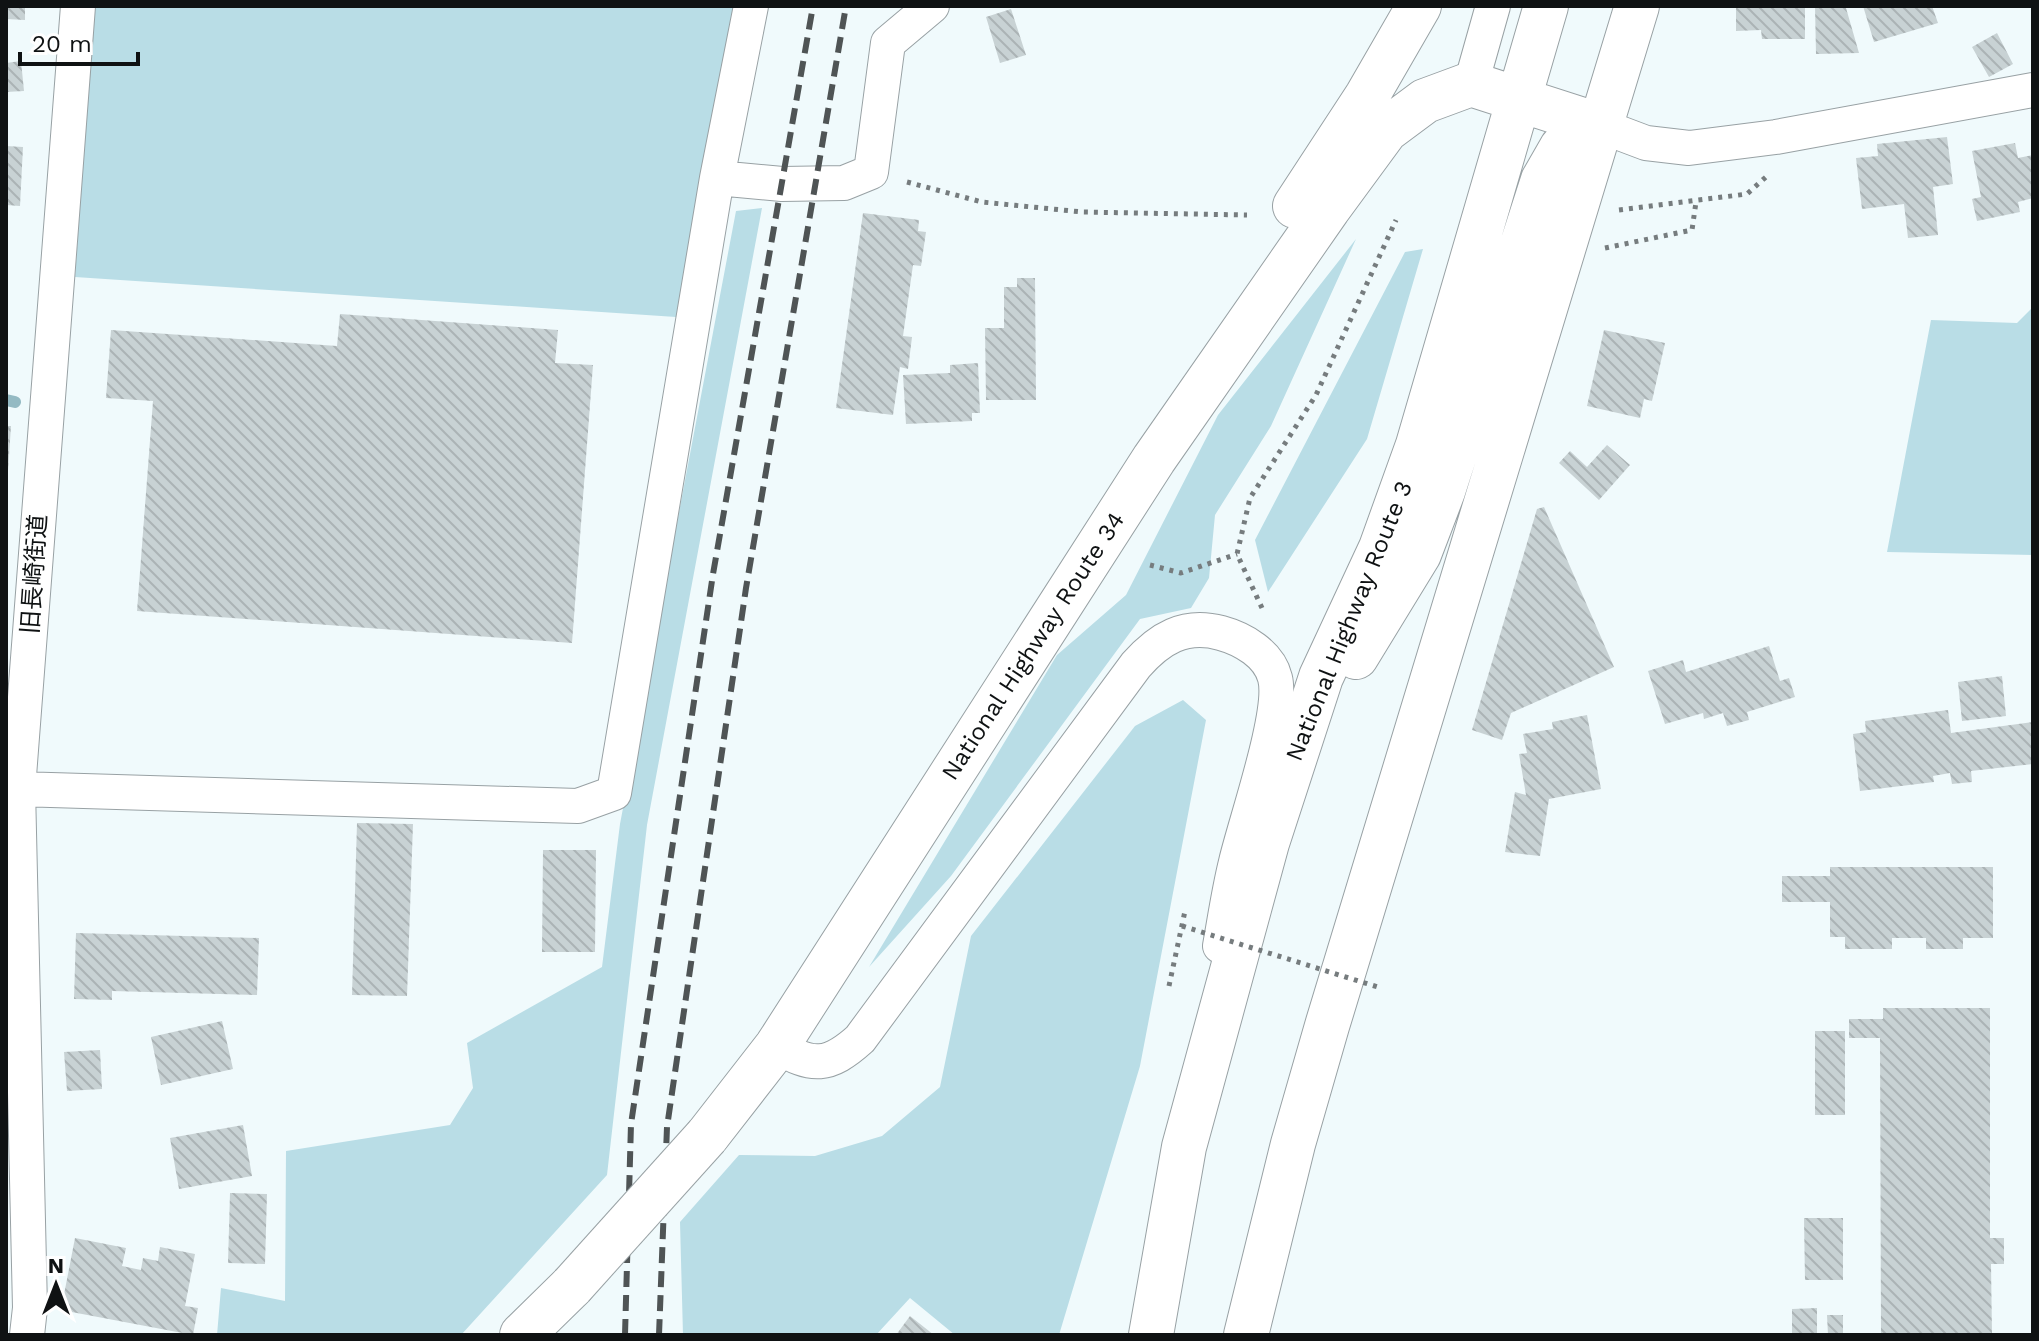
<svg xmlns="http://www.w3.org/2000/svg" width="2039" height="1341" viewBox="0 0 2039 1341" font-family="'Work Sans','Noto Sans JP',sans-serif">
	<style>
		.green { fill: #b9dde6 }
		.lines { fill: none; stroke-linecap: round; stroke-linejoin: round }
		.stream { stroke: #94bac3; stroke-width: 12 }
		.building { fill: url(#building-back-hatch) }
		.minor-casing { stroke: #98a1a4; stroke-width: 36 }
		.trunk-casing { stroke: #98a1a4; stroke-width: 46 }
		.path { stroke: #767c7e; stroke-width: 5; stroke-dasharray: 4 6; stroke-linecap: butt }
		.minor { stroke: #fff; stroke-width: 34 }
		.trunk { stroke: #fff; stroke-width: 44 }
		.rail { stroke: #4f5455; stroke-width: 6; stroke-dasharray: 16 8; stroke-linecap: butt }
		.trunk-bridge-casing { stroke: #98a1a4; stroke-width: 46; stroke-linecap: butt }
		.path-bridge { stroke: #767c7e; stroke-width: 5; stroke-dasharray: 4 6; stroke-linecap: butt }
		.trunk-bridge { stroke: #fff; stroke-width: 44 }
		.labels { text-anchor: middle; stroke-width: 6; stroke-linejoin: round; paint-order: stroke }
		.street-label { font-size: 24px; fill: #0f1213; stroke: #fff }
	</style>
	<defs>
		<pattern id="building-back-hatch" width="6" height="6" patternUnits="userSpaceOnUse" patternTransform="scale(2)"><rect width="6" height="6" fill="#c8d2d4"/><path d="M-1 5l2 2M0 0l6 6M5-1l2 2" fill="none" stroke="#abb3b5"/></pattern>
	</defs>
	<rect width="100%" height="100%" fill="#f0fafc"/>
	<path class="green" d="M94,6H737L676,317L75,277Z
		M762,208L647,825L607,1175L461,1335H217L221,1288L285,1301L286,1151L450,1125L473,1088L467,1043L602,967L620,824L736,211Z
		M1356,239L1271,426L1215,515L1209,578L1191,608L1140,619L951,876L869,967L1057,655L1126,595L1218,415Z
		M1423,249L1367,439L1268,592L1255,540L1405,252Z
		M2033,307V555L1887,552L1931,320L2017,323Z
		M1183,700L1206,720L1140,1066L1059,1335H955L910,1298L876,1335H683L680,1222L739,1155L815,1156L882,1136L940,1087L971,936L1135,726Z"/>
	<g class="lines">
		<path class="stream" d="M6,400L15,402"/>
	</g>
	<path class="building" d="M6,6H25V20L6,19Z
		M1736,6H1805V39H1762L1761,30L1736,31Z
		M1815,6L1846,8L1859,53L1816,54Z
		M1863,6H1932L1938,23L1874,42Z
		M1011,9L1026,55L1000,63L986,17Z
		M1997,33L2013,64L1989,77L1972,47Z
		M21,61L24,91L6,92V63Z
		M1947,137L1953,184L1933,187L1938,235L1908,238L1904,204L1862,209L1856,158L1878,156L1877,144Z
		M2015,143L2018,158L2033,155V198L2018,202L2020,212L1977,221L1972,199L1981,197L1972,151Z
		M6,146L23,147L20,206L6,205Z
		M863,213L919,220L918,231L926,232L921,266L913,265L903,336L912,337L908,369L900,367L893,415L836,408Z
		M1017,278H1035L1036,400H986L985,328H1004V287H1017Z
		M340,314L558,330L555,363L593,365L572,643L137,611L153,401L106,398L111,330L337,346Z
		M1604,330L1665,343L1652,401L1644,399L1640,418L1587,406Z
		M978,363L980,413H972V421L906,424L903,375L950,373V365Z
		M6,426H11L8,471H6Z
		M1607,445L1630,465L1599,500L1559,463L1570,451L1587,467Z
		M1544,507L1614,667L1511,713L1502,740L1472,730L1537,509Z
		M1769,646L1780,681L1789,678L1795,697L1747,712L1749,720L1727,726L1723,713L1704,719L1703,713L1665,724L1648,671L1683,660L1686,672Z
		M2002,676L2006,716L1962,721L1958,682Z
		M1948,710L1951,733L2033,722V764L1971,771L1972,782L1952,784L1950,773L1933,776L1934,782L1860,791L1853,734L1866,732L1865,721Z
		M1587,715L1601,789L1549,799L1540,856L1505,852L1515,792L1526,795L1519,754L1527,753L1523,734L1553,729L1552,722Z
		M357,823L413,824L407,996L352,995Z
		M543,850H596L595,952H542Z
		M1830,867H1993V938H1963V949H1926V938H1892V949H1845V937H1830V902H1782V876H1830Z
		M76,933L259,938L257,995L112,991V1000L74,999Z
		M1883,1008H1990V1238H2004V1264H1991L1992,1335H1881L1880,1038H1849V1019H1883Z
		M222,1021L233,1069L161,1085L151,1037Z
		M1815,1031H1845V1115H1815Z
		M100,1050L102,1089L67,1091L64,1052Z
		M243,1125L252,1176L179,1189L170,1138Z
		M230,1193L267,1194L265,1264L228,1263Z
		M1804,1218H1843V1280H1805Z
		M75,1238L126,1248L122,1266L141,1270L143,1258L158,1261L160,1247L195,1254L185,1306L198,1308L193,1335L61,1310Z
		M1817,1308V1335H1792V1309Z
		M1827,1315H1843V1335H1828Z
		M910,1316L934,1335H896Z"/>
	<g class="lines">
		<g class="minor-casing">
			<path id="minor" d="M1471,84L1493,6
				M1601,126L1646,143L1689,148L1776,137L2033,90
				M717,178L782,184L844,183L871,172L888,43L932,6
				M18,789L578,806L614,793L717,178L751,6
				M777,1046C812,1068 829,1067 860,1039L1136,665C1159,639 1184,623 1221,633C1243,639 1269,654 1275,678C1284,712 1245,823 1236,862C1229,890 1225,918 1220,946
				M27,1335L30,1308L18,789L78,6"/>
		</g>
		<g class="trunk-casing">
			<path id="trunk" d="M1295,206L1367,96L1419,6
				M1356,657L1419,554L1443,491L1543,180L1562,147L1601,126
				M707,1136L777,1046L1154,459L1328,209L1386,130L1425,101L1471,84L1601,126
				M522,1335L572,1286
				M1151,1335L1184,1147L1267,843L1321,677L1381,548L1418,445L1546,6
				M1246,1335L1293,1144L1327,1026L1637,6"/>
		</g>
		<path class="path" d="M907,182L982,202L1082,212L1247,215
			M1619,210L1747,194L1767,176
			M1605,248L1692,230L1696,202
			M1150,565L1181,573L1237,554
			M1262,608L1237,554L1250,498L1316,395L1396,220
			M1169,986L1185,911"/>
		<use href="#minor" class="minor"/>
		<use href="#trunk" class="trunk"/>
		<path class="rail" d="M625,1335L631,1124L713,574L813,6
			M659,1335L667,1127L746,588L846,6"/>
		<g class="trunk-bridge-casing">
			<path id="trunk-bridge" d="M572,1286L707,1136"/>
		</g>
		<path class="path-bridge" d="M1182,926L1381,988"/>
		<use href="#trunk-bridge" class="trunk-bridge"/>
	</g>
	<g class="labels">
		<g class="street-label">
			<text transform="translate(34 574) rotate(-86)" y="8">旧長崎街道</text>
			<text transform="translate(1349 621) rotate(-68)" y="8">National Highway Route 3</text>
			<text transform="translate(1033 646) rotate(-57)" y="8">National Highway Route 34</text>
		</g>
	</g>
	<rect width="2039" height="1341" fill="none" stroke="#0f1213" stroke-width="16"/>
	<g transform="translate(56 1285)" stroke="#ffffff" stroke-width="6" paint-order="stroke">
	<path d="M0-6L14 30L0 20L-14 30Z" fill="#0f1213"/>
	<text y="-12" font-size="22" font-weight="bold" text-anchor="middle" fill="#0f1213">N</text>
	</g>
	<path d="M20 52v12h118v-12" fill="none" stroke="#0f1213" stroke-width="4"/>
	<text x="32" y="52" font-size="24" fill="#0f1213" stroke="#ffffff" stroke-width="6" paint-order="stroke">20 m</text>
</svg>
